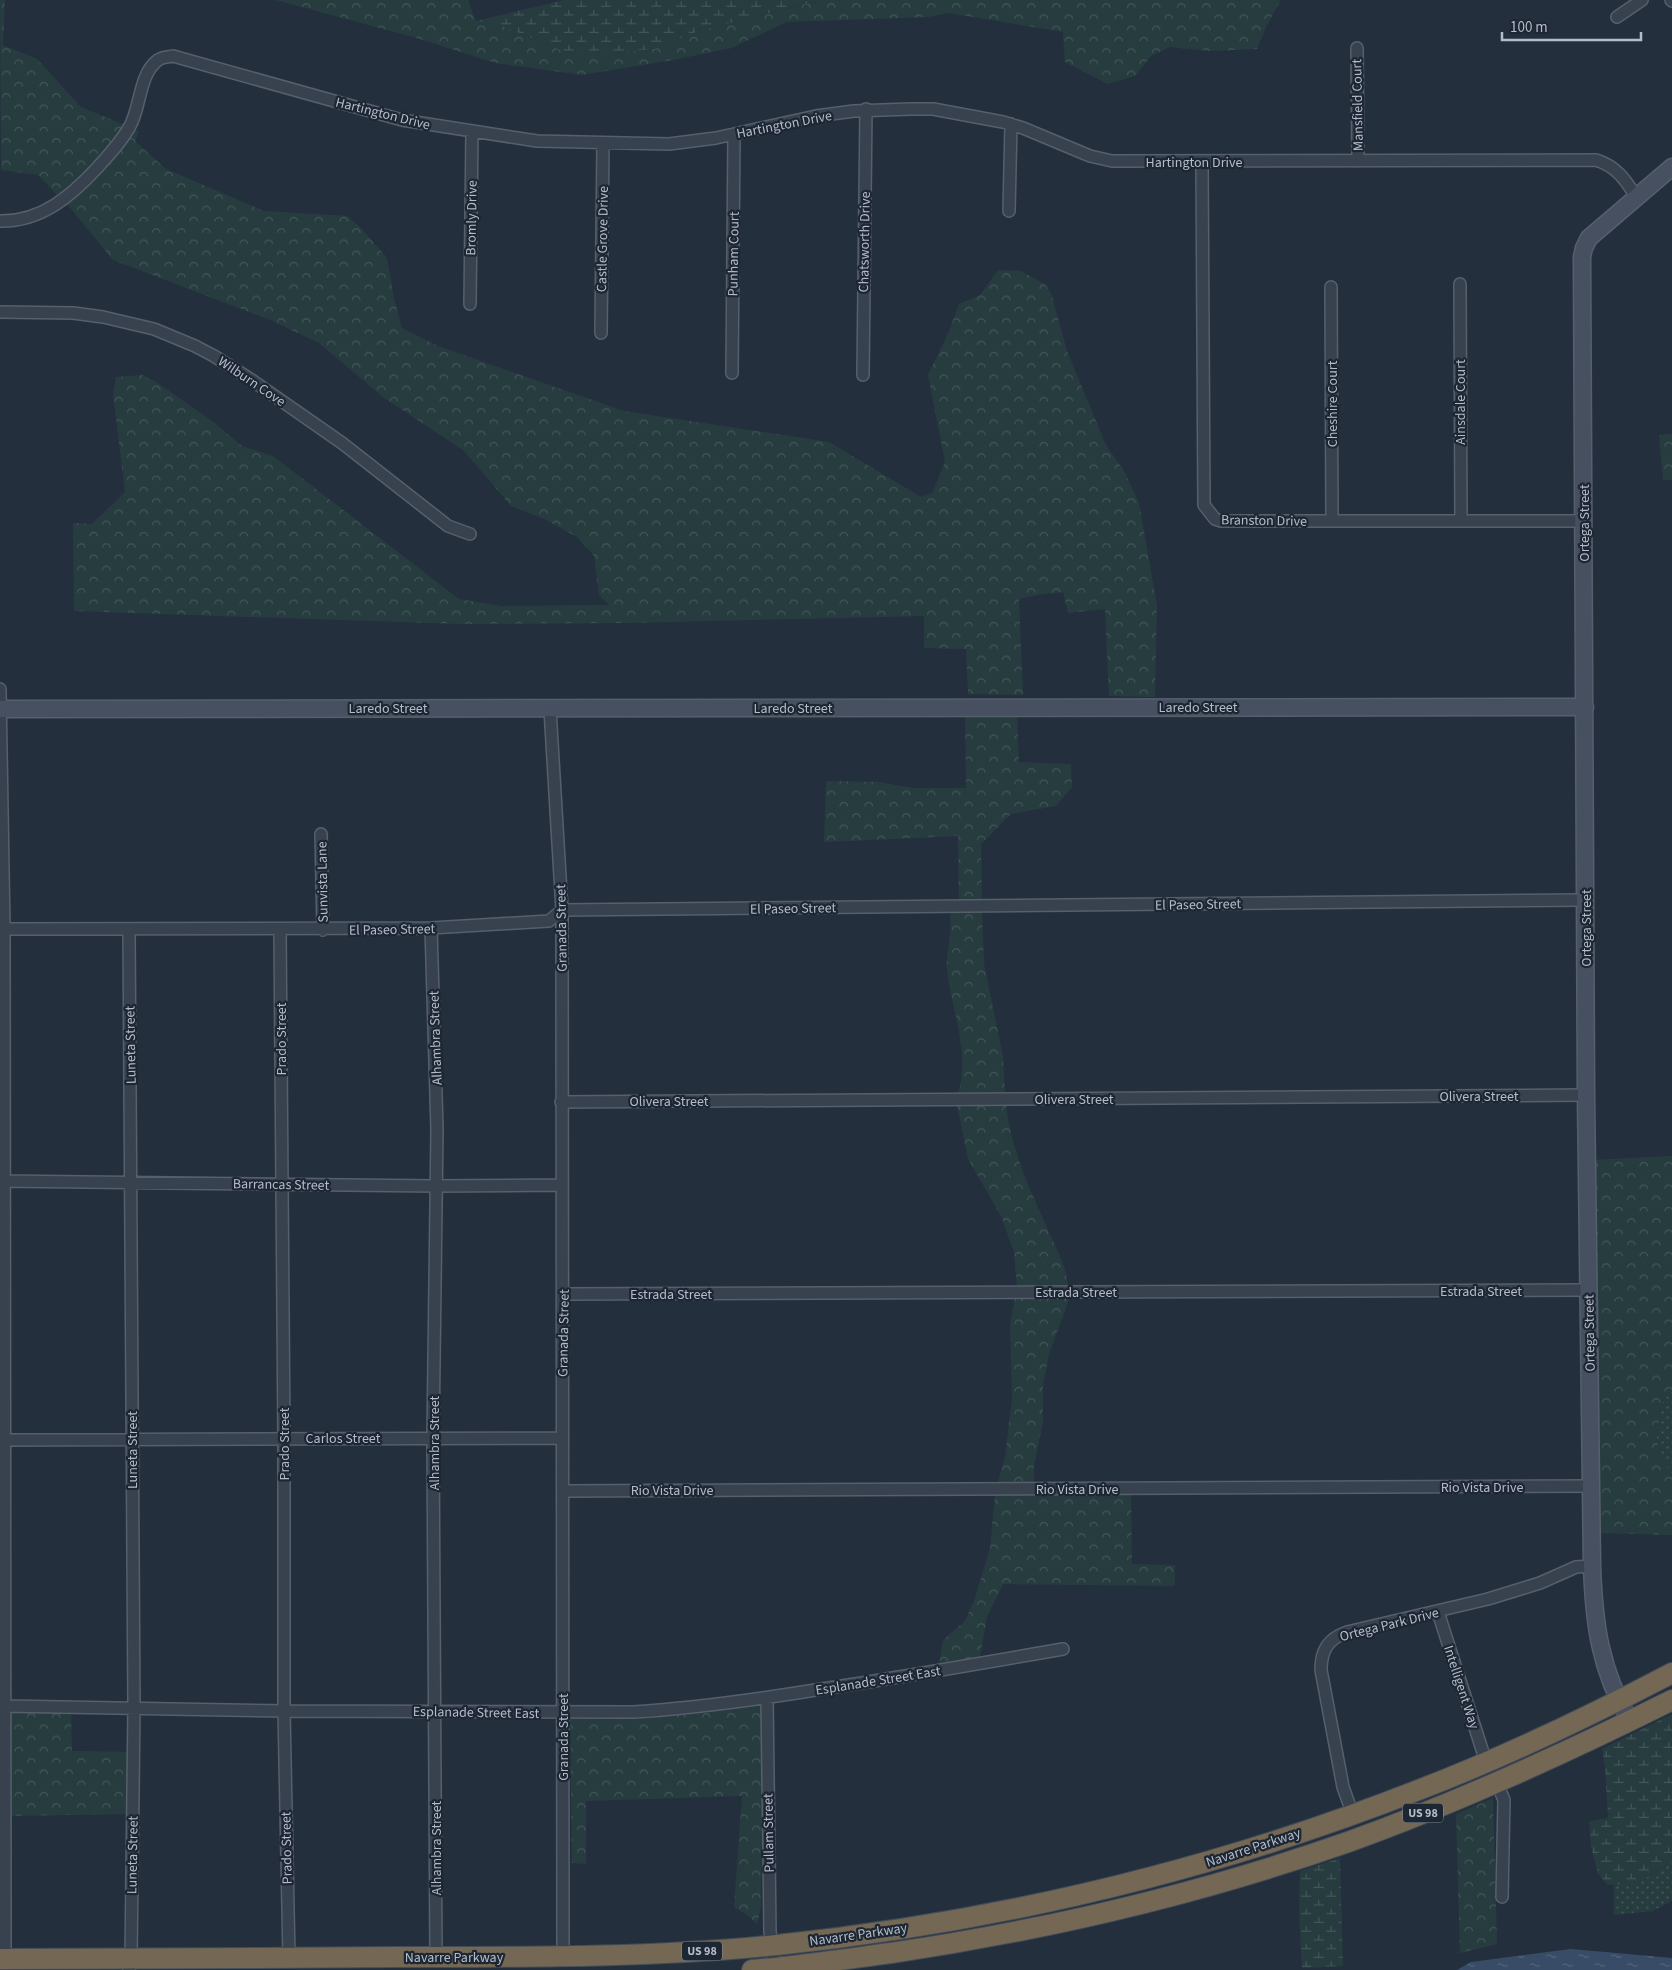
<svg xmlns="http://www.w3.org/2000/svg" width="1672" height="1970" viewBox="0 0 1672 1970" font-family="'Source Sans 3',sans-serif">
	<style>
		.grass { fill: url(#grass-dots) }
		.forest { fill: url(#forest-crowns) }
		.wetland { fill: url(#wetland-marsh) }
		.water { fill: url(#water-ripples) }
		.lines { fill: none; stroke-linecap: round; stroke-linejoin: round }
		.street-casing { stroke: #565f6c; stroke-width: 14 }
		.secondary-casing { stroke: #565f6c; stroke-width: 19 }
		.highway-casing { stroke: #434c59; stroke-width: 22 }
		.street { stroke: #38414e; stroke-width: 11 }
		.secondary { stroke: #465061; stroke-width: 16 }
		.highway { stroke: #746855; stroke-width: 20 }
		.labels { text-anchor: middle; stroke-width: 4.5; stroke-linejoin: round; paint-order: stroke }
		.shield { fill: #1d2633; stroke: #878f9c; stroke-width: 1 }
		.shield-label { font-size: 12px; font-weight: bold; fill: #b4bcc9 }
		.street-label { font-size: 14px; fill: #b4bcc9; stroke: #1d2633 }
	</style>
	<defs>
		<pattern id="grass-dots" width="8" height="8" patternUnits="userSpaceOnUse" patternTransform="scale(1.25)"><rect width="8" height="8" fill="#263c3f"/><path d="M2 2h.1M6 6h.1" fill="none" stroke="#435659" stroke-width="1.8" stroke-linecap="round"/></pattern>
		<pattern id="forest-crowns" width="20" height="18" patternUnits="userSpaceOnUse" patternTransform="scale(1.25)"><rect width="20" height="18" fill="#263c3f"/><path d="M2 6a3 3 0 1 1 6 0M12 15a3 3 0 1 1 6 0" fill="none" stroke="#435659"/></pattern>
		<pattern id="wetland-marsh" width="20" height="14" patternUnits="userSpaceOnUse" patternTransform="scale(1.25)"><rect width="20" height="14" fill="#263c3f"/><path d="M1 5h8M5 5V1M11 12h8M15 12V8" fill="none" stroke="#435659"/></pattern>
		<pattern id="water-ripples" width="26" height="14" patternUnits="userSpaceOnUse" patternTransform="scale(1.25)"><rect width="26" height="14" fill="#394c67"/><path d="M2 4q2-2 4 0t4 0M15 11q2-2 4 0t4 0" fill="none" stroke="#53647b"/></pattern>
	</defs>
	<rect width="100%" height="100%" fill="#242f3e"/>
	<path class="grass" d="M1672,1390V1477L1656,1440L1663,1401Z
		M1672,1856V1900L1670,1902L1653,1911L1614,1915V1884L1638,1883L1664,1867Z"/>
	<path class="forest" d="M0,0H5L3,45L37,59L81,107L125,125C106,152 85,176 59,197L38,175L1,170Z
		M276,0H469V4L476,21L498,24L570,54H614L658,48L698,31L822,0H1281L1267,25L1257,49L1210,51L1170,47L1151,56L1135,76L1108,84L1065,62L1063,32L948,13L928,17L787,22L731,48L673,60L582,75L495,63L420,39Z
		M134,129L139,131L135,141L166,169L264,211L347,216L361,228L387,258L394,298L402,328L438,346L624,411L829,442L921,497L932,493L945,462L928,375L949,331L959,304L980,295L998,270L1021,271L1046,285L1052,296L1067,351L1106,445L1124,471L1139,503L1157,605L1155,697L1109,696L1105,609L1068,613L1063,592L1038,595L1019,599L1023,695L968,694L966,649L924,648V616L626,623L460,624L74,611L73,523L92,524L125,492L113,394L116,377L142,375L156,382L211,420L242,446L273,456L459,599L502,606L609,605L599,595L594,556L577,537L544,519L511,506L463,450L384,398L319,343L270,320L113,260L67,204C93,182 114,157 134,129Z
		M1672,434V480H1663L1659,435Z
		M1017,713L1019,762L1071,764L1072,787L1056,806L1011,814L981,844L982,900H959L958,836L824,842L826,781L879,782L913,788H966L965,714Z
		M950,911H982L984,964L1003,1056L1005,1094H958C971,1053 951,1010 947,969C946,958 949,946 950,934C951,927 950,919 950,911Z
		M1006,1104C1010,1146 1029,1188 1046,1225C1054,1245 1067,1265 1068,1287H1017L1014,1252L1001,1216L968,1159L957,1105Z
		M1672,1156V1390L1663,1401L1656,1440L1672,1477V1535L1599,1533L1591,1160Z
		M1015,1298H1068L1069,1300L1049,1354L1043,1386V1422L1034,1465V1483H998L1005,1456L1012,1399L1010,1323Z
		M995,1494H1131L1132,1564L1175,1565V1586L1003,1584L987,1617L980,1657L939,1665L943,1640L964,1622L974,1601L990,1548Z
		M762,1704L761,1907L757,1924L747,1915L734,1907L742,1796L586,1801V1864L572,1863L570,1719L634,1718L680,1715Z
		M9,1711L71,1712L72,1751L129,1752V1814L9,1816Z
		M1493,1798L1497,1944L1460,1953L1456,1814Z"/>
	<path class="wetland" d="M564,0H821L698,31L658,48L614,54H570L498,24L476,21Z
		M1672,1714V1856L1664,1867L1638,1883L1608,1885L1598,1874L1591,1847L1589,1821L1608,1818L1605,1766L1602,1749Z
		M1340,1858L1343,1966L1302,1968L1299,1909L1300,1871Z"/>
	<path class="water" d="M1571,1949L1672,1958V1970H1457L1471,1962Z"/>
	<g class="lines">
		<g class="street-casing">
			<path id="street" d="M1671,0L1672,1
				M1617,17L1642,0
				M1357,48L1358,161
				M1202,162L1204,505L1215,519L1221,521H1583
				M1009,211L1011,124
				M0,221C41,222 71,196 97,168C109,155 121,142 130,126C141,106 139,74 158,60C162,57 168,57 173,56L402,120L537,141L669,144L716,138L816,116L854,111L911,109H933L1003,122L1023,128L1090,156L1112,161L1596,160C1616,166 1626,180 1636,197
				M1460,284L1461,520
				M1331,287L1332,521
				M470,304L472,131
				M0,312L73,313L103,317L154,329L195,346L214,356L253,381L342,443L448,526L470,534
				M601,333L603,144
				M732,373L734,134
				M863,375L866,109
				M0,689L4,929L5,1959
				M550,709L562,910L563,1957
				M321,834L323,930
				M431,928L437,1129L433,1438L436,1957
				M4,929L431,928L549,921L562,910L1585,900
				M129,929L134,1708L131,1959L129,1970
				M280,929L284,1438V1711L289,1958
				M561,1102L1586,1095
				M0,1181L436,1186L562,1185
				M564,1294L1589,1290
				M4,1440L561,1438
				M564,1491L1591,1486
				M1438,1612L1486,1762
				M767,1698L770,1931L774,1968
				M0,1709L4,1706L284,1711L634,1712C697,1708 760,1699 822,1689C903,1677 983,1663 1063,1649
				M1497,1783L1504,1800L1502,1897
				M1353,1815L1343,1787L1321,1670C1321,1650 1328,1639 1347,1632L1488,1599L1540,1583L1576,1567L1592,1566"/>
		</g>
		<g class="secondary-casing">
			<path id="secondary" d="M0,709L1585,707
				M1630,1721C1600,1670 1594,1624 1592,1566L1586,1095L1582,257L1584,248L1589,238L1672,167"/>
		</g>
		<g class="highway-casing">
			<path id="highway" d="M0,1959C132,1959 265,1958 397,1957C524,1957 651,1958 777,1945C997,1922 1215,1870 1421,1789C1507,1756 1590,1716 1672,1673
				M752,1970C798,1966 845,1959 891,1953C1046,1930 1200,1894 1348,1842C1459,1802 1566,1753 1672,1700"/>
		</g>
		<use href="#street" class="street"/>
		<use href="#secondary" class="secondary"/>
		<use href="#highway" class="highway"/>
	</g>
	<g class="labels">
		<g class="shield">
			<rect x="1403" y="1803.5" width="40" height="19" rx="4"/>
			<rect x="682" y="1941.5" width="40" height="19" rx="4"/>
		</g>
		<g class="shield-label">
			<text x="1423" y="1817">US 98</text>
			<text x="702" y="1955">US 98</text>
		</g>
		<g class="street-label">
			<text transform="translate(1357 105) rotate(-91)" y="5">Mansfield Court</text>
			<text transform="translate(383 113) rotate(14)" y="5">Hartington Drive</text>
			<text transform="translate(784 124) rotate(-11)" y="5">Hartington Drive</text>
			<text x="1194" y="167">Hartington Drive</text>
			<text transform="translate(471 218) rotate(-89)" y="5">Bromly Drive</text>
			<text transform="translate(602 239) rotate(-89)" y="5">Castle Grove Drive</text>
			<text transform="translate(864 242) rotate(-89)" y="5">Chatsworth Drive</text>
			<text transform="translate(733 254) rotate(-89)" y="5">Punham Court</text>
			<text transform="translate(252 381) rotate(34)" y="5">Wilburn Cove</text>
			<text transform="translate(1460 402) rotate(-90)" y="5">Ainsdale Court</text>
			<text transform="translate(1332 404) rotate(-90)" y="5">Cheshire Court</text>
			<text transform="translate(1264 520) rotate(1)" y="5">Branston Drive</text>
			<text transform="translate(1584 523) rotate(-90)" y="5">Ortega Street</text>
			<text x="1198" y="712">Laredo Street</text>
			<text x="388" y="713">Laredo Street</text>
			<text x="793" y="713">Laredo Street</text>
			<text transform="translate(322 882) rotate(-91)" y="5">Sunvista Lane</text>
			<text transform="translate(1198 904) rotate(-1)" y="5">El Paseo Street</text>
			<text transform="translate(793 908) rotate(-1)" y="5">El Paseo Street</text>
			<text transform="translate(561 928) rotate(-91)" y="5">Granada Street</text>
			<text transform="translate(1586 928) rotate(-90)" y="5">Ortega Street</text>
			<text transform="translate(392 929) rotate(-1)" y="5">El Paseo Street</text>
			<text transform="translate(435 1038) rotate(-92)" y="5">Alhambra Street</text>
			<text transform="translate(281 1039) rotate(-90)" y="5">Prado Street</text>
			<text transform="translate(130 1045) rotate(-91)" y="5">Luneta Street</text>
			<text x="1479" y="1101">Olivera Street</text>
			<text x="1074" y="1104">Olivera Street</text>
			<text x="669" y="1106">Olivera Street</text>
			<text transform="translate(281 1184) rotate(1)" y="5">Barrancas Street</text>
			<text x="1481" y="1296">Estrada Street</text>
			<text x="1076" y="1297">Estrada Street</text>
			<text x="671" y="1299">Estrada Street</text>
			<text transform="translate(563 1333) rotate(-89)" y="5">Granada Street</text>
			<text transform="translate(1589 1333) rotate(-91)" y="5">Ortega Street</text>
			<text x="343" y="1443">Carlos Street</text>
			<text transform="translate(434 1443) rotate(-90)" y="5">Alhambra Street</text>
			<text transform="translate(284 1444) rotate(-90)" y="5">Prado Street</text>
			<text transform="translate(132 1450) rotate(-90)" y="5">Luneta Street</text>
			<text x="1482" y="1492">Rio Vista Drive</text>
			<text x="1077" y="1494">Rio Vista Drive</text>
			<text x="672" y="1495">Rio Vista Drive</text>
			<text transform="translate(1389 1624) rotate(-14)" y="5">Ortega Park Drive</text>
			<text transform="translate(878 1680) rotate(-9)" y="5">Esplanade Street East</text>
			<text transform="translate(1462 1687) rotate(72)" y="5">Intelligent Way</text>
			<text transform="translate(476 1712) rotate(1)" y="5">Esplanade Street East</text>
			<text transform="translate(563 1737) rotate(-90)" y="5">Granada Street</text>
			<text transform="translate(768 1833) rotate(-91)" y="5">Pullam Street</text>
			<text transform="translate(1253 1847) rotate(-18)" y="5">Navarre Parkway</text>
			<text transform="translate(286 1848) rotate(-91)" y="5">Prado Street</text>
			<text transform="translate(436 1848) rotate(-90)" y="5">Alhambra Street</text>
			<text transform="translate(132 1855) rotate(-89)" y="5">Luneta Street</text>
			<text transform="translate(858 1934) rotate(-8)" y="5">Navarre Parkway</text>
			<text x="454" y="1962">Navarre Parkway</text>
		</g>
	</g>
	<path d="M1502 32v8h139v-8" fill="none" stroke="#b4bcc9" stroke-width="2.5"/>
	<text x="1510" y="32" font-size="15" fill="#b4bcc9" stroke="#1d2633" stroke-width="4" paint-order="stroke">100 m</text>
</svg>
